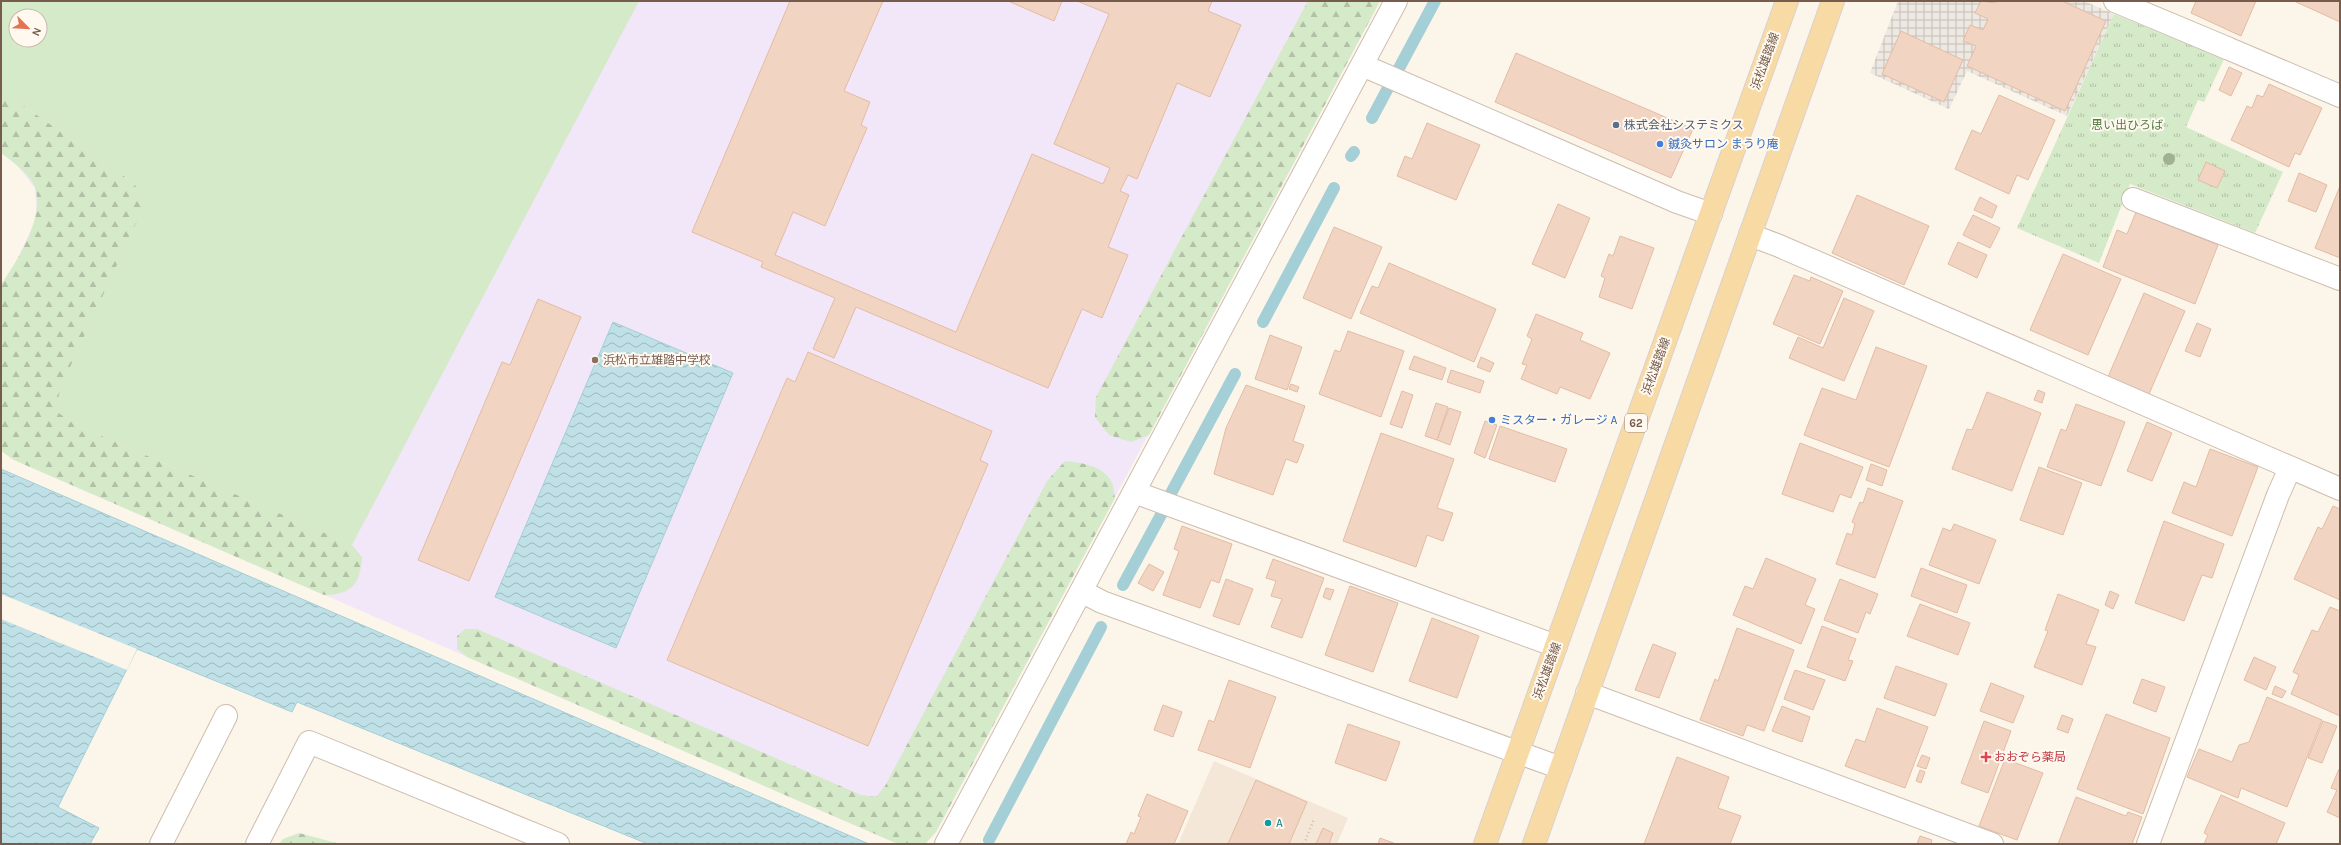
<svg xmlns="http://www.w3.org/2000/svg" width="2341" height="845" viewBox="0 0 2341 845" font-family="Karla,'Noto Sans JP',sans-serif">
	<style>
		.residential { fill: #f4e7d8 }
		.industrial { fill: url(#industrial-grid) }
		.education { fill: #f2e6f9; fill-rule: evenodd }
		.grass { fill: #d5eac8; fill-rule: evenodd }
		.forest { fill: url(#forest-firs) }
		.park { fill: url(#park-tufts) }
		.water { fill: url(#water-waves); stroke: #a5cfd7 }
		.pier { fill: #fcf5ea }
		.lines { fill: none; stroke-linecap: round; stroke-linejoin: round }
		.stream { stroke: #a5cfd7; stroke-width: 12 }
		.building { fill: #f1d5c2; stroke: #e3bca3 }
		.lane-casing { stroke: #cebdaf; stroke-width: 24 }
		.street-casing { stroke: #cebdaf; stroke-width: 24 }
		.primary-casing { stroke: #d9d1cd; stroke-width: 24 }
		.path { stroke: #d6b8a5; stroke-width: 2.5; stroke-dasharray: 1 3; stroke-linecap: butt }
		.lane { stroke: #fff; stroke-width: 22 }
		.street { stroke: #fff; stroke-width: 22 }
		.primary { stroke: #f8daa5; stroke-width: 22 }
		.tree { fill: #a0b28f }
		.service-dot { fill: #5c6f8a; stroke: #fff9f0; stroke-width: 1.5 }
		.shop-dot { fill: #3f7fe0; stroke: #fff9f0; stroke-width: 1.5 }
		.education-dot { fill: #8d6e63; stroke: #fff9f0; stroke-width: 1.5 }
		.health-dot { fill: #e0444e; stroke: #fff9f0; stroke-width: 1.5 }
		.culture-dot { fill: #0f9aa8; stroke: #fff9f0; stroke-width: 1.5 }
		.labels { text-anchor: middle; stroke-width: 4; stroke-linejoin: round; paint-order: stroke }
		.shield { fill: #fff9f0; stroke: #a08b7e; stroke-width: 1 }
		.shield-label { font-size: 11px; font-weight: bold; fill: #775c4d }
		.street-label { font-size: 12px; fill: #775c4d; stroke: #fff9f0 }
		.service-label { font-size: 12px; fill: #4e5e75; stroke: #fff9f0; text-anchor: start }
		.park-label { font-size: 12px; fill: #557c45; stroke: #fff9f0 }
		.shop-label { font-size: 12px; fill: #366cbe; stroke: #fff9f0; text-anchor: start }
		.education-label { font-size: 12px; fill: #785e54; stroke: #fff9f0; text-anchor: start }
		.health-label { font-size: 12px; fill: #be3a42; stroke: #fff9f0; text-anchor: start }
		.culture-label { font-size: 12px; fill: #0d838f; stroke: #fff9f0; text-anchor: start }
	</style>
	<defs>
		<pattern id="industrial-grid" width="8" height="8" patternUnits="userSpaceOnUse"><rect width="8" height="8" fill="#ede8e2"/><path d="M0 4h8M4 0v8" fill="none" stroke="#c5bfb9"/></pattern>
		<pattern id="forest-firs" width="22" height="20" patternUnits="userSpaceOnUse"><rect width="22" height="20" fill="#d5eac8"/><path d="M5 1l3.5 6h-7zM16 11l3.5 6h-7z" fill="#b2c1a5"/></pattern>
		<pattern id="park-tufts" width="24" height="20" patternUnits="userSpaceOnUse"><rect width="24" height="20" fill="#d5eac8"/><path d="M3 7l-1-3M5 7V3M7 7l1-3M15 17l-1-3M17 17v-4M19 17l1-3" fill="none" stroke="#b2c1a5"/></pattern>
		<pattern id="water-waves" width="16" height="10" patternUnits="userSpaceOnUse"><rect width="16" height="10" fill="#bee0e6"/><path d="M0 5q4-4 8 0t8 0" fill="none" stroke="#9fb9bd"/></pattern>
	</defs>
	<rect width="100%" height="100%" fill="#fcf5ea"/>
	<path class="residential" d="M1214,761L1348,818L1337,844H1178Z"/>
	<path class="industrial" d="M1898,1H2084L2114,14L2067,116L1967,71L1949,109L1870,73Z"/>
	<path class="education" d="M1,1H1380L936,832L925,844H898L14,460L1,451V285L15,264L37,217L35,188L16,164L1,153ZM16,16H40V40H16Z"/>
	<path class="grass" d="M1,1H639L352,545L74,424L56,411L59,389L131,181L1,90ZM16,16H40V40H16Z"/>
	<path class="forest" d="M1308,1H1380L1149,435L1131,442L1109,435L1095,417L1096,397Z
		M1,90L131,181L143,194L141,212L60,389L56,411L74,424L352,545L362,557C360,584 352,595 324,595L14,460L1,451V285C17,260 45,219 35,188C32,176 11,160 1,153Z
		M1065,461C1081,463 1104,465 1112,483C1114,487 1114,494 1115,498L936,832L925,844H898L467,657L457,649V636L465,629H477L861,795L876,797L885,786L1047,481Z
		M299,833L340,844H279L283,839Z"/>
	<path class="park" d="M2114,14L2224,59L2204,102L2198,100L2186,127L2283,172L2255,233L2130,184L2099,263L2017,228Z"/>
	<path class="water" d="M613,322L733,373L616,648L495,597Z
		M1,469L869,844H648L297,702L292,712L137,649L58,807L99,828L90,844H1Z"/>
	<path class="pier" d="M1,594L137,649L127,670L1,619Z"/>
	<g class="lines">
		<path class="stream" d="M1397,72L1435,1
			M1372,118L1388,88
			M1351,156L1354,152
			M1263,322L1334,188
			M1169,497L1235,374
			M1123,585L1162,513
			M989,840L1101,627"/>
	</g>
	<path class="building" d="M790,1H883L844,91L870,102L861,125L867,128L825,226L793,212L775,255L956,332L1032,154L1103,184L1110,168L1054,144L1109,14L1077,1H1212L1208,11L1241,25L1210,97L1177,83L1137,179L1128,175L1120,191L1129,195L1108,247L1128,255L1102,318L1082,309L1048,388L856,307L834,358L813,349L835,298L761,267L763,262L692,232Z
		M1008,1H1062L1054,21Z
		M1981,1L1995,3L1997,1H2062L2106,21L2065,111L1967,66L1976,46L1963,41L1970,25L1983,30L1988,19L1975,13Z
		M2196,1H2256L2241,36L2191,13Z
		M2294,1H2340V22Z
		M1901,31L1963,60L1944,102L1882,74Z
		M1516,53L1693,129L1671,178L1495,102Z
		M2229,67L2242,73L2231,96L2219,90Z
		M2269,84L2322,108L2300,155L2295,153L2289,167L2231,140L2247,106L2252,108L2257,95L2263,97Z
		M1999,95L2055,120L2028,180L2017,175L2009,194L1955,169L1972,130L1981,134Z
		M1427,123L1480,145L1456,200L1397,176L1405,156L1412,159Z
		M2206,162L2225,171L2217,188L2198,180Z
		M2299,173L2327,185L2316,212L2288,201Z
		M2340,186V258L2315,248Z
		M1857,195L1929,226L1904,285L1832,253Z
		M1980,197L1997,206L1992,218L1974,210Z
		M1558,204L1590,218L1565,278L1532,264Z
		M2136,212L2218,245L2195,304L2103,267L2117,230L2127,234Z
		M1973,215L2000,228L1990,248L1963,235Z
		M1334,227L1382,247L1351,319L1303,298Z
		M1620,236L1654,248L1632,309L1599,297L1605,278L1601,276L1609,254L1613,256Z
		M1958,242L1987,255L1977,278L1948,264Z
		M2063,254L2121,279L2088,355L2030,330Z
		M1389,263L1496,309L1474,362L1360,313L1372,286L1378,288Z
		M1794,275L1810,281L1811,277L1843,291L1820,344L1773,324Z
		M2144,293L2185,311L2149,394L2108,377Z
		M1844,298L1874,311L1844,381L1789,358L1798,337L1823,348Z
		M538,299L581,317L469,581L418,560L502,362L510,365Z
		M1536,314L1583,333L1580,340L1610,353L1590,399L1560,387L1557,394L1521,379L1527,365L1522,364L1532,339L1527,336Z
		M2197,323L2211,329L2200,357L2185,351Z
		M1348,331L1404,351L1381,417L1319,394L1335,350L1340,352Z
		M1270,335L1302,347L1287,390L1255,379Z
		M1876,347L1927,366L1889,467L1804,435L1822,388L1856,400Z
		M808,352L992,431L980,460L988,464L868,746L667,660L787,378L795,382Z
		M1414,356L1446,368L1442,380L1409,369Z
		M1481,357L1494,363L1490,372L1477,367Z
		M1451,370L1484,381L1480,393L1447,382Z
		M1291,384L1299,387L1297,392L1289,389Z
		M1246,385L1305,406L1293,441L1304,445L1297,463L1286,459L1273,495L1214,474L1226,428Z
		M2038,390L2045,393L2042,403L2034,400Z
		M1402,391L1413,395L1402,428L1390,424Z
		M1987,392L2041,413L2012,491L1952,469L1967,429L1972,430Z
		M1436,403L1448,407L1437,440L1425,436Z
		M2076,404L2125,422L2101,486L2047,467L2061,429L2066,431Z
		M1449,408L1461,412L1450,445L1437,440Z
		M1485,421L1497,425L1485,458L1474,453Z
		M2147,422L2172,433L2152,481L2127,471Z
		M1500,426L1567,449L1555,482L1489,459Z
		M1381,433L1454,459L1437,508L1453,513L1443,541L1427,535L1416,567L1343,541Z
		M1800,443L1863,467L1851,498L1840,494L1833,512L1782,494Z
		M2210,449L2258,467L2232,536L2172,513L2184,482L2196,487Z
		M1871,464L1887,470L1882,486L1866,480Z
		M2039,467L2082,483L2063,535L2020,520Z
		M1868,488L1903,501L1875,578L1836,564L1847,533L1852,535L1855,524L1852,522L1860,502L1863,503Z
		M2333,506L2340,509V600L2294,579L2318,527L2322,529Z
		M2164,521L2224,544L2212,578L2202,575L2184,621L2135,603Z
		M1954,524L1996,540L1979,584L1929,565L1943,528L1951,531Z
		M1182,526L1232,544L1219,583L1211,580L1200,608L1163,595L1179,551L1174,549Z
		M1766,558L1816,579L1805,605L1815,609L1801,644L1733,615L1745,586L1753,589Z
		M1273,559L1324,578L1302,638L1271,627L1282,599L1271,596L1276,581L1266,578Z
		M1149,564L1164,572L1153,591L1138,583Z
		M1921,568L1967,585L1957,613L1911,596Z
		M1226,579L1253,589L1239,625L1213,616Z
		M1840,579L1878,594L1870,614L1866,612L1858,633L1824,620Z
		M1350,586L1398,603L1373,672L1325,655Z
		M1326,588L1334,590L1330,600L1323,597Z
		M2110,591L2119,595L2113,609L2105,605Z
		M2058,594L2099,610L2086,644L2096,647L2082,685L2034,667L2048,631L2045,630Z
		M1920,604L1970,623L1958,655L1907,636Z
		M2330,607L2340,611V716L2291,694L2299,675L2293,672L2312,630L2318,632Z
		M1432,618L1479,636L1457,698L1409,681Z
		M1822,626L1856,639L1848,660L1853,661L1845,681L1807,667Z
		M1737,628L1794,650L1764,731L1747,725L1743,736L1700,720L1715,679L1718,681Z
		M1653,644L1676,653L1659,698L1635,690Z
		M2254,657L2276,667L2266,690L2244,680Z
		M1896,666L1947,684L1935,716L1884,698Z
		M1795,670L1825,680L1813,710L1784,699Z
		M2142,679L2165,687L2156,712L2133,703Z
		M1229,680L1276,697L1250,768L1198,750L1209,720L1214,722Z
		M1991,683L2024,696L2013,723L1980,711Z
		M2275,686L2286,691L2282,698L2272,694Z
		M2267,697L2322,720L2287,807L2241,788L2238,798L2187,777L2199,749L2232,762L2239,745L2249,742Z
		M1163,705L1182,712L1173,737L1154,730Z
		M1782,706L1810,717L1802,742L1772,731Z
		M1877,708L1928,727L1905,788L1845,766L1856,739L1865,742Z
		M2106,714L2170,738L2143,814L2077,789Z
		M2062,715L2073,719L2068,733L2057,729Z
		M1984,721L2011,731L1988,793L1961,783Z
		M2323,721L2337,726L2322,763L2308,758Z
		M1348,724L1400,742L1386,781L1335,763Z
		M1922,755L1930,758L1926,769L1917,766Z
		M1677,757L1729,777L1718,808L1741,816L1730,844H1644Z
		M2005,759L2043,773L2017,840L1979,826Z
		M2339,769H2340V818L2327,812L2337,790L2331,788Z
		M1920,770L1925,772L1921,783L1916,781Z
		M1256,780L1307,802L1289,844H1228Z
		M1147,794L1188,811L1174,844H1126L1131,832L1134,834L1141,817L1138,816Z
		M2221,795L2285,823L2276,844H2204L2208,835L2204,833Z
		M2076,797L2126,816L2128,812L2142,817L2132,844H2058Z
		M1323,828L1333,833L1329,844H1316Z
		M1920,836L1932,840L1931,844H1917Z
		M1380,838L1396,844H1378Z"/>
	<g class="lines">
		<g class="lane-casing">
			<path id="lane" d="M2227,48L2340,96
				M161,844L226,716"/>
		</g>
		<g class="street-casing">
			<path id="street" d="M2115,1L2227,48
				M1362,65L1677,202L1711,214
				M2133,199L2340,279
				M1750,235L1777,245L2340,489
				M1134,492L1556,646
				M1081,591L1102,602L1561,768
				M1587,693L1992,844
				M257,844L309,742L558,844
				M946,844L1396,1
				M2148,844L2278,495L2290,468"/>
		</g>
		<g class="primary-casing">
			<path id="primary" d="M1485,844L1787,1
				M1534,844L1833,1"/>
		</g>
		<path class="path" d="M1304,844L1314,819"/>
		<use href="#lane" class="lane"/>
		<use href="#street" class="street"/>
		<use href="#primary" class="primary"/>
	</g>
	<circle class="tree" cx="2169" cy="159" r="6"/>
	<circle class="service-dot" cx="1616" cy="125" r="4"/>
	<g class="shop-dot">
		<circle cx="1660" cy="144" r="4"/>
		<circle cx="1492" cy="420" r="4"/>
	</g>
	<circle class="education-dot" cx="595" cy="360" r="4"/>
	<path class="health-dot" d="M1984 751h4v4h4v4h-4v4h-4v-4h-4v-4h4z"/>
	<circle class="culture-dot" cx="1268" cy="823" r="4"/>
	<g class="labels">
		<rect class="shield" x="1625" y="414" width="22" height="18" rx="3"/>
		<g class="shield-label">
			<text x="1636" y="427">62</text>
		</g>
		<g class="street-label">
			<text transform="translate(1765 61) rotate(-70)" y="4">浜松雄踏線</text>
			<text transform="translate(1656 366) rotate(-70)" y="4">浜松雄踏線</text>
			<text transform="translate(1547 671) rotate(-70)" y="4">浜松雄踏線</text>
		</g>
		<g class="service-label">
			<text x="1624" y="129">株式会社システミクス</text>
		</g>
		<g class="park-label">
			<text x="2127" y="129">思い出ひろば</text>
		</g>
		<g class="shop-label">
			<text x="1668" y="148">鍼灸サロン まうり庵</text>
			<text x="1500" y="424">ミスター・ガレージ A</text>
		</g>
		<g class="education-label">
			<text x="603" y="364">浜松市立雄踏中学校</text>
		</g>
		<g class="health-label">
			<text x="1994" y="761">おおぞら薬局</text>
		</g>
		<g class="culture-label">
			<text x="1276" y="827">A</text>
		</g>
	</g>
	<rect width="2341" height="845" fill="none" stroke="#775c4d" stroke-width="4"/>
	<g transform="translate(28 28) rotate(114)"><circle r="19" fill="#fff9f0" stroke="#c9baaf"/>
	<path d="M0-3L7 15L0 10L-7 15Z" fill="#e27453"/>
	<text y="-6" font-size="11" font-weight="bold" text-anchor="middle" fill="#775c4d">N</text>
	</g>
</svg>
